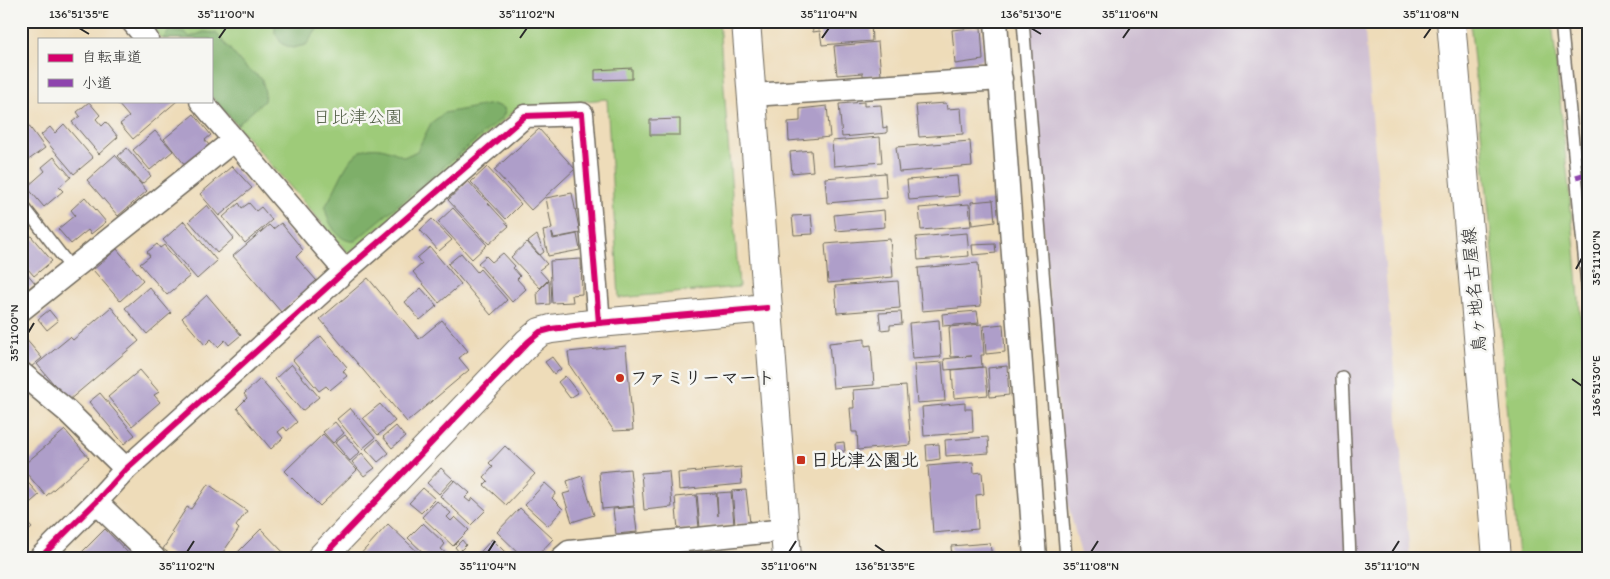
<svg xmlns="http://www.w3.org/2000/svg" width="1610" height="579" viewBox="0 0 1610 579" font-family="Itim,'Klee One',sans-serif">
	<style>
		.industrial { fill: #cebed1 }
		.green { fill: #9ecb79; stroke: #647b52 }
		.forest { fill: #7eaf69; stroke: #546d4a }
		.building { fill: #ae9ec9 }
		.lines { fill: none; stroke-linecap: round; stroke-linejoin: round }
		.lane-casing { stroke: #6f695d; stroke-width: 14 }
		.street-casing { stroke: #6f695d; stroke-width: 25 }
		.secondary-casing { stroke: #6f695d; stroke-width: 30 }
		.lane { stroke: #fff; stroke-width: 11 }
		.street { stroke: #fff; stroke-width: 22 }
		.secondary { stroke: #fff; stroke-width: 28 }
		.quiet { stroke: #8e44ad; stroke-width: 5; stroke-dasharray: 10 5; stroke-linecap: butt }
		.cycleway-casing { stroke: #f6f6f2; stroke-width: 9 }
		.cycleway { stroke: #d6006c; stroke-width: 6 }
		.ticks { fill: none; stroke: #2b2b2b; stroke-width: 2 }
		.poi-dot { fill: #c8321e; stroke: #f6f6f2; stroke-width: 2 }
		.labels { text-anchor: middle; stroke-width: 5; stroke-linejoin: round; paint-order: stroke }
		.park-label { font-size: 18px; fill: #4e5b42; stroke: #f6f6f2 }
		.street-label { font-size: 18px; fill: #2b2b2b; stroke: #f6f6f2 }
		.poi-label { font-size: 18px; font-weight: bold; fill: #2b2b2b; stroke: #f6f6f2; text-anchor: start }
		.neatline { fill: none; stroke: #2b2b2b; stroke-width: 2 }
		.ticks-label { font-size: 12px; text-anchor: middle; fill: #2b2b2b }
	</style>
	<rect width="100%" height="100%" fill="#f6f6f2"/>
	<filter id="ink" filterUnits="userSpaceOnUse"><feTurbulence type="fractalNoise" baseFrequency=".02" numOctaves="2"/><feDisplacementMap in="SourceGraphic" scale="10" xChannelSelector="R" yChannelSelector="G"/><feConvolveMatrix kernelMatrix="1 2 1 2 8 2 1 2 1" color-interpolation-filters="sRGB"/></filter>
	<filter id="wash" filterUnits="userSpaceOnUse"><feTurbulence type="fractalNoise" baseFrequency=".0096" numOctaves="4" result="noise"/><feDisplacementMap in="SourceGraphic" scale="20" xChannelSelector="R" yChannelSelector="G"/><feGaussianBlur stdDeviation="1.12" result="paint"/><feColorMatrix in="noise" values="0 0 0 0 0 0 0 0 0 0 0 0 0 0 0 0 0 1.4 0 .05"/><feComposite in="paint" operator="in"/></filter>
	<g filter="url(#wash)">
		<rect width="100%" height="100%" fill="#eedcb9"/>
		<path class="industrial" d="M1024,21H1364L1410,558H1082L1067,500Z"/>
		<path class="green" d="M147,21H719L739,287L619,298L607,99L519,107L349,254L211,96V39H162Z
			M1470,21H1552L1575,250L1589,423V558H1518L1499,313Z"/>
		<path class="forest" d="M275,21H323L306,45L292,48L282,44L275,33Z
			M170,30L184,32L190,37L204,32L216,33L245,67L262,79L265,93L264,101L237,125L211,96V39H163Z
			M493,104L504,108L505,112L502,118L355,241C338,243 327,221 325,207C347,172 350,128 404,157L417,151L431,123L444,113Z"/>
		<g id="blocks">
			<path class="building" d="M21,21H31L21,30Z
				M780,21H803L804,27L781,29Z
				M812,21H871L872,41L822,45L820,31L813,32Z
				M946,21H977V23L946,26Z
				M981,27L983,60L955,64L952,30Z
				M878,42L881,75L863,76V73L837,75L834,46Z
				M632,68V79L595,80V70Z
				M21,89L29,99L21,106Z
				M121,101H177L133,139L120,124L129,117L118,104Z
				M89,102L100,115L96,119L102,126L106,122L118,137L99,154L72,122L80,116L77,112Z
				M864,102V106L881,105L883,128L887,127V133L842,137L839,104Z
				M946,103L947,109L961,108L963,134L919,137L916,105Z
				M827,106L830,137L789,141L788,122L800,121V109Z
				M194,114L211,135L205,140L209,145L185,165L164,139Z
				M680,119V135H650V120Z
				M26,122L45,148L23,164L21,162V125Z
				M64,124L93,158L74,174L41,135L50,127L55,133Z
				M539,129L575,169L531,210L494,170Z
				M155,131L173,151L150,170L133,150Z
				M880,137L882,162L834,166L832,141Z
				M970,141L972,166L899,172L896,147Z
				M127,148L151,176L142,184L118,156Z
				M811,150L813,171L792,173L790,152Z
				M115,155L147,191L118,216L87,180Z
				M54,157L71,177L59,187L63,191L44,207L27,187L45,171L42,167Z
				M232,166L252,188L219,216L200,194Z
				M487,167L521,204L506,219L471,182Z
				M885,173L887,198L827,203L825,178Z
				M957,176L959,196L909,200L907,180Z
				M468,181L509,226L489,244L448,200Z
				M572,193L580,233L554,238L552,233L553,239L577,234L580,250L548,256L543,231L552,229L546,198Z
				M85,197L106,222L91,234L88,230L71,244L58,229L75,215L71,210Z
				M993,200L995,222L972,225L971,202Z
				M239,203L242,208L249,203L256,211L261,207L272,220L245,243L223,217Z
				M969,204L971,226L921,230L919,208Z
				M207,205L234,238L217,253L189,221Z
				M453,208L487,245L472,259L438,222Z
				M884,210L885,227L836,231L834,215Z
				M811,215L813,234L794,235L792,216Z
				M432,219L452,240L439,251L420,230Z
				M184,221L217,261L197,279L163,240Z
				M281,223L303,250L296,257L317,281L281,312L233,256L269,225L273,229Z
				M21,224L52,261L34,276L21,261Z
				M967,233L969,256L918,260L916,237Z
				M537,235L544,252L540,255L528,242Z
				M890,239L893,277L828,283L825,244Z
				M527,242L547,264L539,270L548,280L540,288L511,257Z
				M157,244L160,248L164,245L190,276L167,295L140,264L150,256L147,252Z
				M995,244L996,253L973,255L972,245Z
				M430,247L461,284L439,303L413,272L422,264L417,258Z
				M117,249L143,280L120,301L93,270Z
				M461,253L477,272L480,269L507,300L491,315L448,264Z
				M503,253L515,266L513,268L520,276L517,279L526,289L512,302L478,263L486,256L492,262Z
				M581,259L582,294L572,295L573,302L552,303L550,261Z
				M978,263L981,306L922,311L918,268Z
				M21,266L35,283L21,295Z
				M368,278L419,339L442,320L468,351L459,358L469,370L407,422L320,319Z
				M549,280L550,304L538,305L537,292Z
				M898,281L900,308L837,313L835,286Z
				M149,287L171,313L147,334L125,308Z
				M421,288L437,306L420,320L405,302Z
				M207,295L241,335L229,345L225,340L218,347L211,339L205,345L182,318Z
				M111,307L139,341L68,401L37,364L70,337L73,340Z
				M49,310L58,321L47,330L38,319Z
				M977,311L979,323L943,326L942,314Z
				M901,312L902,324L890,325V329L881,330L879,313Z
				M939,320L941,357L912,359L909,323Z
				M982,324L984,355H981L982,367L945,370L944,359L972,356L951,357L949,327Z
				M1003,324L1005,352L986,354L984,326Z
				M321,336L347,367L343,371L347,376L330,390L326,386L319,391L293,360Z
				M24,337L42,358L31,367L21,356V340Z
				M865,339V346L871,345L874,385L833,388L829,343Z
				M626,346L633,430L614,431L570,366L568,352Z
				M552,357L561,369L554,374L545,362Z
				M942,362L945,401L917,403L914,364Z
				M291,364L319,397L302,411L275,379Z
				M1007,366L1009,395L990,397L988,368Z
				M985,367L988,395L954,398L952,370Z
				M140,370L159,392L154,395L160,402L132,426L108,397Z
				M565,376L578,393L570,398L558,382Z
				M260,379L297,422L287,431L284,427L278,432L283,438L271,449L237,408L247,398L244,394Z
				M906,386L911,445L858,450L857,432H852L850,408H854L853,390Z
				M100,393L135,435L124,444L89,402Z
				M965,403V409H972L973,432L924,436L922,407Z
				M380,404L395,421L378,435L363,418Z
				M350,408L375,438L362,449L337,419Z
				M335,422L344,433L333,443L323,432Z
				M396,426L405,437L392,448L383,437Z
				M65,430L89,458L46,496L21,467Z
				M323,434L357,470L320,506L285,471Z
				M345,435L360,452L350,461L335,443Z
				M988,437L989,453L946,456L945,440Z
				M377,439L389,453L378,462L366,449Z
				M844,442L845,451L836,452L835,443Z
				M939,444L940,459L927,461L926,445Z
				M505,446L535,474L506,505L484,485L488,481L484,477L493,467L489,463Z
				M362,453L375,468L364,476L352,462Z
				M973,462L974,473L982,472L984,494L976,495L978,529L933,533L928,466Z
				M741,467L742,484L679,490L678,473Z
				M441,468L453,479L439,494L427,483Z
				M630,469L634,506L602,509L599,472Z
				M669,471L672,507L644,510L641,473Z
				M21,475L39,495L24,508L21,505Z
				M582,476L594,515L572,522L563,494L570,492L567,481Z
				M455,480L470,493L465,498L470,502L473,498L486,510L471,525L440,496Z
				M545,483L556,493L552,498L563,509L548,526L525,505Z
				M208,484L247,511L236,526L239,529L219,558H176L163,549L173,533L171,532L187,507L191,509Z
				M423,488L435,499L421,513L409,503Z
				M746,490L750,523L735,524L732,491Z
				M731,492L734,524L700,528L697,494L716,493L718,516L717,493Z
				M696,495L699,528L678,530L675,497Z
				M437,501L451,513L447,517L451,521L455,517L469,530L453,546L422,517Z
				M634,507L637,532L616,534L613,509Z
				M520,508L553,539L535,558H524L497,532Z
				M21,516L32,528L21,537Z
				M423,523L445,544L441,549L448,555L446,558H429L408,538Z
				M388,524L424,558H357Z
				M105,529L133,558H76Z
				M261,529L285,554L281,558H232Z
				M492,539L511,558H475Z
				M462,540L466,545L459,552L455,547Z
				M990,543L992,558H952L951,546Z"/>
		</g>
	</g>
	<g filter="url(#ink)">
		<use href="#blocks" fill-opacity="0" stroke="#6f695d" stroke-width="1"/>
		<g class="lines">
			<g class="lane-casing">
				<path id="lane" d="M1023,21L1066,558
					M1561,21L1589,305
					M21,203L72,269
					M1342,377L1350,558"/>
			</g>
			<g class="street-casing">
				<path id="street" d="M132,21L147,39
					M996,21L1035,558
					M751,95L1001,79
					M201,101L345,271
					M21,310L234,140
					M21,373L67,411L126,469
					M96,502L154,558
					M40,558L96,502L126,469L345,271L525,116L582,114L599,323
					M562,558L569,552L785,530"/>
			</g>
			<g class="secondary-casing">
				<path id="secondary" d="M746,21L787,558
					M1451,21L1497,558
					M321,558L528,342L540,332L551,329L599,323L767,308"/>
			</g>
			<use href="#lane" class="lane"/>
			<use href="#street" class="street"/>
			<use href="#secondary" class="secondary"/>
			<path class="quiet" d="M1576,177L1589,173"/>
			<g class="cycleway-casing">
				<path id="cycleway" d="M40,558L96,502L126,469L345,271L525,116L582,114L599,323
					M321,558L528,342L540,332L551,329L599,323L767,308"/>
			</g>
			<use href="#cycleway" class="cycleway"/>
		</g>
	</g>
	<path class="ticks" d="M79,28L89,34M1031,28L1041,34M219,38L226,28M520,38L527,28M822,38L829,28M1123,38L1130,28M1424,38L1431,28M1576,269L1582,258M28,333L34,323M1572,379L1582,386M875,545L885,552M187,552L194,541M488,552L495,541M789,552L796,541M1091,552L1098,541M1392,552L1399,541"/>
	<g class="poi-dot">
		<circle cx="620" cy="378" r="5"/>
		<rect x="796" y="455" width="10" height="10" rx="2.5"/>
	</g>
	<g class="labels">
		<g class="park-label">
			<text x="358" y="123">日比津公園</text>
		</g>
		<g class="street-label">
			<text transform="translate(1474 290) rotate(-95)" y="6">鳥ヶ地名古屋線</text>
		</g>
		<g class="poi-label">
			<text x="630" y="384">ファミリーマート</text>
			<text x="811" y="466">日比津公園北</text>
		</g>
	</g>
	<rect width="1610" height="579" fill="none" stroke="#f6f6f2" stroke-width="55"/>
	<rect x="38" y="38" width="175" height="65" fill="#f6f6f2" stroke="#a5a5a2"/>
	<rect x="48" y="54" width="25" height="8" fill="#d6006c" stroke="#a5a5a2"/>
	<text x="82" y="62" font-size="15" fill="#2b2b2b">自転車道</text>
	<rect x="48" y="79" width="25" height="8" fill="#8e44ad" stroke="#a5a5a2"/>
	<text x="82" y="88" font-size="15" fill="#2b2b2b">小道</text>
	<rect x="28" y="28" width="1554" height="524" class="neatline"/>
	<g class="ticks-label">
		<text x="79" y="18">136°51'35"E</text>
		<text x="226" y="18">35°11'00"N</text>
		<text x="527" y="18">35°11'02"N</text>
		<text x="829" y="18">35°11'04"N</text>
		<text x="1031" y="18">136°51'30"E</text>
		<text x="1130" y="18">35°11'06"N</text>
		<text x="1431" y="18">35°11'08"N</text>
		<text transform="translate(1596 258) rotate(-90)" y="4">35°11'10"N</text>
		<text transform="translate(14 333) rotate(-90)" y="4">35°11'00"N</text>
		<text transform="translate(1596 386) rotate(-90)" y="4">136°51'30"E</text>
		<text x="187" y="570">35°11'02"N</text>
		<text x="488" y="570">35°11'04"N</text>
		<text x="789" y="570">35°11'06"N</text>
		<text x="885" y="570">136°51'35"E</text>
		<text x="1091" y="570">35°11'08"N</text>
		<text x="1392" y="570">35°11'10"N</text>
	</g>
</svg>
